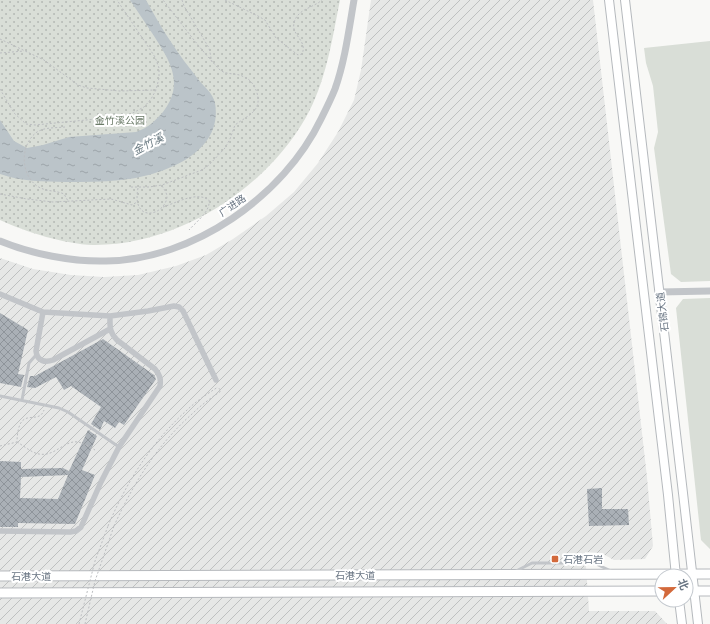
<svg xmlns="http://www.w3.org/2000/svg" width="710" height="624" viewBox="0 0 710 624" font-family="'Public Sans','Noto Sans SC',sans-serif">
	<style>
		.industrial { fill: url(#industrial-furrows) }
		.green { fill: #d9ded7 }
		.park { fill: url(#park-dots) }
		.water { fill: url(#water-ripples) }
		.building { fill: url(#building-cross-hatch); fill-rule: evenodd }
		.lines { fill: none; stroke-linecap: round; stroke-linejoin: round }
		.secondary-casing { stroke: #b5b9bd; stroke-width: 10 }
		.primary-casing { stroke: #b6b9bd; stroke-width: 11 }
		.path { stroke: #bcbec1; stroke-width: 1; stroke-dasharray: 2 2; stroke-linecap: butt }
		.service { stroke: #c2c5c9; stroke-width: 3 }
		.minor { stroke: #c2c5c9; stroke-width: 5.5 }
		.tertiary { stroke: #c2c5c9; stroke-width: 7 }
		.secondary { stroke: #fff; stroke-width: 8 }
		.primary { stroke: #fff; stroke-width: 9 }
		.path-bridge { stroke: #bcbec1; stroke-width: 1; stroke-dasharray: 2 2; stroke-linecap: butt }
		.poi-dot { fill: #d3693b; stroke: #fff; stroke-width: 1.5 }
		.labels { text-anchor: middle; stroke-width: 4; stroke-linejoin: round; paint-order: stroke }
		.park-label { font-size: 10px; fill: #6b7b68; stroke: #fff }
		.street-label { font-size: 10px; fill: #6a7684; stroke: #fff }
		.poi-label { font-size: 10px; fill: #6a7684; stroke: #fff; text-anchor: start }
		.water-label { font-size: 11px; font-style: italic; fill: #66777f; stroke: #fff }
	</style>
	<defs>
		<pattern id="industrial-furrows" width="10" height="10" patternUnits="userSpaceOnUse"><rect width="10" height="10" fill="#e6e7e6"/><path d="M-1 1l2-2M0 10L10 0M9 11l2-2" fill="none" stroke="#bec0c0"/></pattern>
		<pattern id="park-dots" width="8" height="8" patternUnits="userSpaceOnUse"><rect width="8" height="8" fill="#d9ded7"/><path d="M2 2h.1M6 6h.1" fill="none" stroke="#b4b9b4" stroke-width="1.8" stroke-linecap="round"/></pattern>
		<pattern id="water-ripples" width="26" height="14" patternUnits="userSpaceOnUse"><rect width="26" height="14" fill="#bbc4c9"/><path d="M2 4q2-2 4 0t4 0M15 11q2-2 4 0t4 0" fill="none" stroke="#9ca4a9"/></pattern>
		<pattern id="building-cross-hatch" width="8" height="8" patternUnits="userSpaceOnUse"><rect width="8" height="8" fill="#aab0b6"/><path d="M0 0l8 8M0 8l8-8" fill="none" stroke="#8e949a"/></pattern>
	</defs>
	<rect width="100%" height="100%" fill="#f8f8f6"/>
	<path class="industrial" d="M371,0H593L647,477L653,546L645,559L614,560L601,553L585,552L589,611H655L667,624H0V258L33,269L71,275L104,277L138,275L176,266L206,255L233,239L266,216L294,192L318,163L338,132L354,100L361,70Z"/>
	<path class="green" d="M710,41V281L681,282L671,274L654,148L658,132L653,86L646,63L644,48Z
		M710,298V549L701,540L676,308L683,299Z"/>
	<path class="park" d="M0,0H340C332,40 326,83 305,119C264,190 177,246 93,245C64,244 26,232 0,220Z"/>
	<path class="water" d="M130,0H146C154,14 162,29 171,42C179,55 189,67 198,79C204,87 213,93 215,103C224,154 161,176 121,180C102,182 84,182 66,182C43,181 22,182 0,174V120L14,141L27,148L43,145L69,137L136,132C148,128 155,121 163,112C185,84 170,61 154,36C146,24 138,12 130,0Z"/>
	<path class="building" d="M0,313L28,330L18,374L24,375L21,387L0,383Z
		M103,339L154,375L156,379L124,425L119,422L115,428L104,421L100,430L91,424L101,407L71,386L64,390L56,377L35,388L27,387L30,376H35Z
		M88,430L97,436L82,470L95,475L75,524L18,523V527H0V461L21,462V469L63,468L69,471ZM68,475L58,499L20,498L21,477Z
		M602,488V509H628L629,525L589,526L587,489Z"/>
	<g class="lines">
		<g class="secondary-casing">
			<path id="secondary" d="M609,0L668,495L676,576
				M625,0L683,493L698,624
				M679,600L682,624"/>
		</g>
		<g class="primary-casing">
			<path id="primary" d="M0,576L710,574
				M686,591H710
				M0,593L662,591"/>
		</g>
		<path class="path" d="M182,0L184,6L209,48L212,62
			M225,0L258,16L265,20L276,38L298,55L302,54C308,41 291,35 294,23C297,9 313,8 322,0
			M0,39L44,60L78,85L87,88L120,91L156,90
			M0,53L24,51
			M0,89L14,113L26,124L35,125L127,116L144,107L151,99L156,90L159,78V68L155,57L117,0
			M65,127C56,128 45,127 37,132C20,144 20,174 37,186C46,192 55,190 64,194L68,201
			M131,187H149L162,185L202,170L209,165L225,148L230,139L235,125C248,115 264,111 256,90C254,85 250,79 244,77C236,72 226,76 219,69C199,48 181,23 163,0
			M138,188C131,224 165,216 167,197C167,193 164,189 162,186
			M0,194L27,199L53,202L111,199L132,205L137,202
			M163,207C176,203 196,191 209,200C211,211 196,222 189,230
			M17,442C24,446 32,453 39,454C55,457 64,440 78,442C83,443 90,447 95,450
			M0,446L17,442C18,403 38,427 44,410
			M108,526C126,483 151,443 186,411C195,402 207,394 218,387
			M114,526C133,484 157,445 192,414C201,405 211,398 221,391L218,387"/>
		<path class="service" d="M0,396L59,408L68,412L119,447
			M22,400L29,363L36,355
			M514,572L532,563H594L611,571"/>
		<path class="minor" d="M0,294L43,312L110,316L148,311L174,306L179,307L183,311L216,380
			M43,312L36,351C37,361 45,363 53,360L110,329
			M0,531L70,532L76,531L81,527L101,482L119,447L160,386C161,379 160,375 155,369L117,340C109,332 110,326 110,316"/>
		<path class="tertiary" d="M0,241C31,254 73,262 106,261C193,260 284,196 321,119C326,109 331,99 335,89C345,61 349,29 354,0
			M660,292L710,291"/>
		<use href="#secondary" class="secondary"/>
		<use href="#primary" class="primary"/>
		<path class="path-bridge" d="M79,624L95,561L108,526
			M85,624L95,581L114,526"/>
	</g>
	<rect class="poi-dot" x="551" y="555" width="8" height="8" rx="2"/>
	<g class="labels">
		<g class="park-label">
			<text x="120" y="124">金竹溪公园</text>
		</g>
		<g class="street-label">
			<text transform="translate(232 205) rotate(-35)" y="4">广进路</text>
			<text transform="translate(662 312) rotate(-97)" y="4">石锦大道</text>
			<text x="355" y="579">石港大道</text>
			<text x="31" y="580">石港大道</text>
		</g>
		<g class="poi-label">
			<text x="563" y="563">石港石岩</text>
		</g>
		<g class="water-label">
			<text transform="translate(148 144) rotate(-28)" y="4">金竹溪</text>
		</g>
	</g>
	<g transform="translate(674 588) rotate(68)"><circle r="19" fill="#ffffff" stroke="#c3c8ce"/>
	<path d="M0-3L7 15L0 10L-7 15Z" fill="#d3693b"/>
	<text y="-6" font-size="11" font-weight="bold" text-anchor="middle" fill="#6a7684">北</text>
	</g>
</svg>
